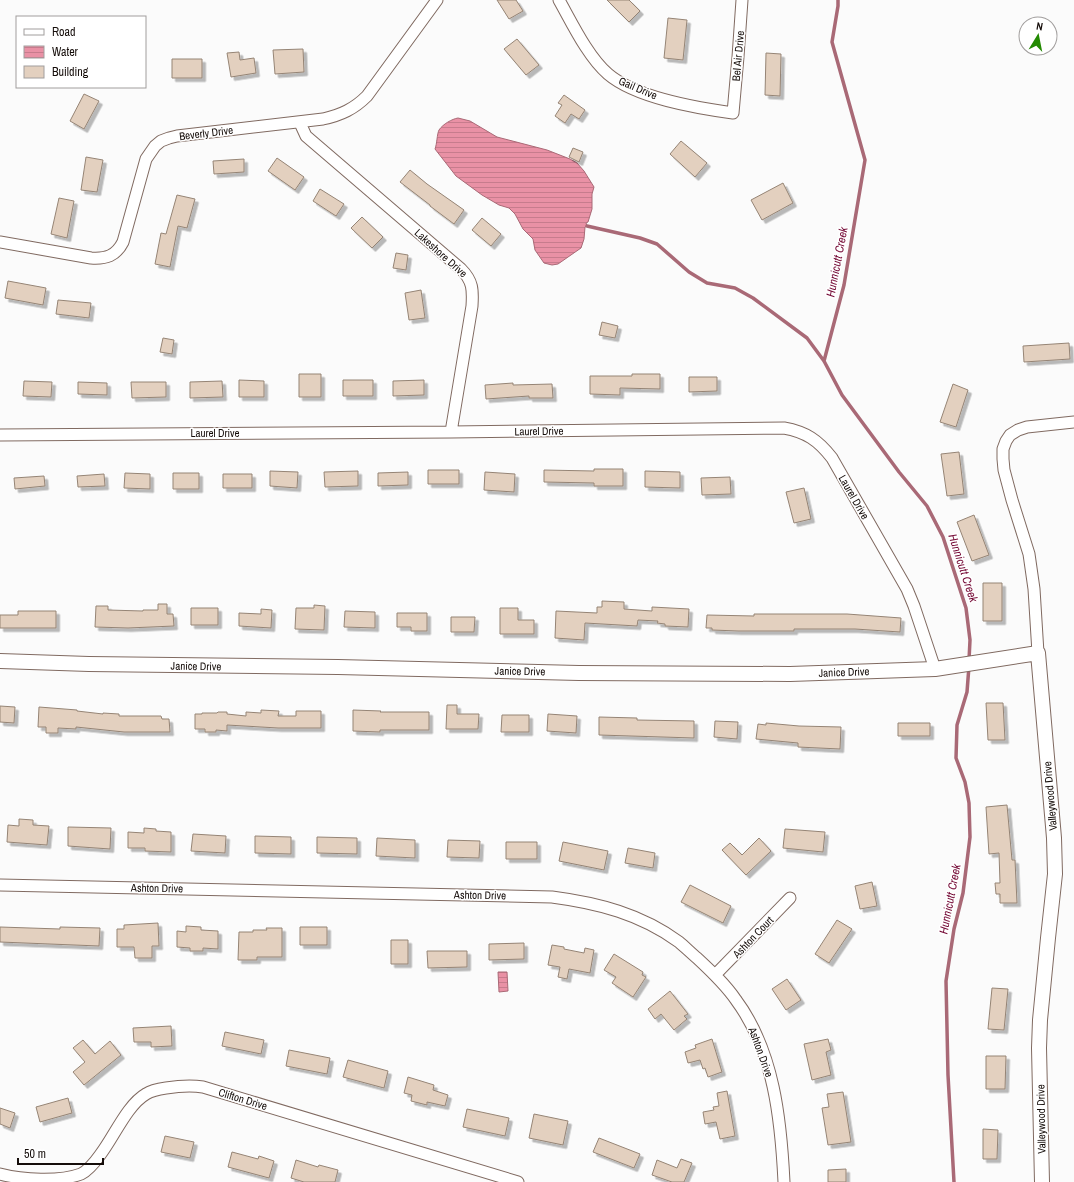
<svg xmlns="http://www.w3.org/2000/svg" width="1074" height="1182" viewBox="0 0 1074 1182" font-family="'Archivo Narrow',sans-serif">
	<style>
		.water { fill: url(#water-rules); stroke: #a96976 }
		.lines { fill: none; stroke-linecap: round; stroke-linejoin: round }
		.stream { stroke: #a96976; stroke-width: 3.5 }
		.building { fill: #e3d0bf; stroke: #958475; filter: url(#shadow) }
		.minor-casing { stroke: #806a61; stroke-width: 13 }
		.tertiary-casing { stroke: #806a61; stroke-width: 16 }
		.minor { stroke: #fff; stroke-width: 11 }
		.tertiary { stroke: #fff; stroke-width: 14 }
		.labels { text-anchor: middle; stroke-width: 3; stroke-linejoin: round; paint-order: stroke }
		.street-label { font-size: 11px; fill: #150d0a; stroke: #fff }
		.water-label { font-size: 12px; font-style: italic; fill: #740935; stroke: #fff }
	</style>
	<defs>
		<pattern id="water-rules" width="6" height="5" patternUnits="userSpaceOnUse"><rect width="6" height="5" fill="#e991a5"/><path d="M0 2.5h6" fill="none" stroke="#c77c8d"/></pattern>
		<filter id="shadow"><feDropShadow dx="3.5" dy="3.5" stdDeviation="0" flood-color="#0004"/></filter>
	</defs>
	<rect width="100%" height="100%" fill="#fbfbfb"/>
	<path class="water" d="M458,118L470,121L497,137L547,150L570,159L577,163L584,171L594,187L592,194V209L588,222L586,223L587,226L585,227L584,239L581,248L558,264L552,265L544,263L535,250L533,239L523,229L515,214L509,208L499,205L482,195L456,176L435,149C437,144 437,134 439,130C443,124 452,119 458,118Z
		M498,972H507L508,991L499,992Z"/>
	<g class="lines">
		<path class="stream" d="M587,226L640,238L657,244L689,272L707,283L735,288L753,298L807,338L824,361L842,395L899,472L927,506L943,537L966,608L970,640L969,660
			M824,361L844,285L865,160L832,42L838,6V0
			M954,1182L948,1075L946,981L954,929L963,893L970,837L969,803L965,782L956,758L957,725L967,692L969,666"/>
	</g>
	<path class="building" d="M497,0H516L523,11L509,19Z
		M607,0H629L640,11L629,22Z
		M668,18L687,20L683,60L664,58Z
		M517,39L539,65L526,75L504,49Z
		M303,49L304,72L275,74L273,50Z
		M239,52L240,60L254,58L256,73L231,77L227,53Z
		M766,53L781,54L780,96L765,95Z
		M172,59H202V78H172Z
		M84,94L99,101L84,129L70,121Z
		M564,95L585,110L579,119L571,114L565,123L555,116L562,105L558,103Z
		M681,141L707,163L695,177L670,154Z
		M573,148L583,152L579,162L569,157Z
		M86,157L103,160L97,192L81,190Z
		M277,158L304,177L295,190L268,171Z
		M244,159V172L214,174L213,161Z
		M410,170L427,184L464,210L454,224L430,206V205L400,182Z
		M783,183L793,203L762,220L751,200Z
		M320,189L344,204L336,216L313,201Z
		M177,195L195,199L187,228L178,226L170,267L155,264L161,233L166,234Z
		M59,198L74,201L67,238L51,234Z
		M362,217L383,237L372,248L351,228Z
		M482,218L501,234L491,246L472,230Z
		M396,253L408,255L406,270L393,268Z
		M8,281L46,288L43,305L5,298Z
		M421,290L425,318L409,320L405,293Z
		M58,300L91,303L89,318L56,314Z
		M602,322L618,326L615,338L599,335Z
		M163,338L174,340L172,354L160,352Z
		M1069,343L1070,359L1024,362L1023,346Z
		M299,374H321V397H299Z
		M632,374H660V389L620,388V395L590,394V376H632Z
		M689,377H717V391L689,392Z
		M239,380L264,381V397H239Z
		M343,380H373V396H343Z
		M424,380V395L393,396V381Z
		M24,381L52,382L51,397L23,396Z
		M222,381L223,397L190,398V382Z
		M78,382L107,383V395L78,394Z
		M131,382H166V397L132,398Z
		M513,383V385L552,384L553,398H529V396L486,399L485,385Z
		M953,384L968,390L956,427L940,422Z
		M959,452L964,494L947,496L941,454Z
		M594,469H623V486H594V483L544,482V470L594,471Z
		M428,470H459V484H428Z
		M270,471L298,472L297,488L270,486Z
		M358,471V486L325,487L324,472Z
		M645,471L680,472V488L645,487Z
		M408,472V485L378,486V473Z
		M485,472L515,474L514,492L484,490Z
		M125,473L150,474V489L124,488Z
		M173,473H199V489H173Z
		M104,474L105,486L78,487L77,476Z
		M223,474H252V488H223Z
		M44,476L45,486L15,489L14,478Z
		M730,477L731,494L702,495L701,478Z
		M804,488L811,519L794,523L786,492Z
		M974,515L989,555L972,561L957,522Z
		M983,583H1002V621H983Z
		M602,601L624,602V609L652,611V607L689,609L688,627L665,626V624L657,623L658,621L638,620L637,626L585,623L584,640L555,638L556,611L597,613V607H602Z
		M158,604H167V614H173L174,626L128,628L95,627L96,606H108V610L143,611V610H158Z
		M314,605L325,606L324,630L295,629L296,608H314Z
		M191,608H218V625H191Z
		M500,608H518V620H534V634H500Z
		M261,609L272,610L271,628L239,626V613L261,614Z
		M18,611H56V628H0V615H18Z
		M345,611L375,612V628L344,627Z
		M397,613H427V631H411V627H397Z
		M754,614H847L901,618L900,632L855,629H794V631H738L712,630V628H706L707,615L754,616Z
		M451,617H475L474,632H451Z
		M986,703H1003L1005,740H988Z
		M447,705H457V714H479L478,729H446Z
		M0,706L15,707L14,723L0,722Z
		M39,707L77,710V711L103,714V713L119,714V716H161L162,719H169L170,732H124L76,727V729L58,728V733H46V727H38Z
		M261,710L279,711L278,716H296V711H321V728H278L227,725V731L216,730V732H205V729H195V714H202V713H217L218,712H227V714L246,716V712L261,713Z
		M353,710L381,711L380,712H429V730H380V732L353,731Z
		M548,714L577,716L576,733L547,731Z
		M502,715H529V732H501Z
		M599,717L637,718V720L694,721V738L599,735Z
		M715,721L738,722L737,739L714,737Z
		M766,723L799,726L841,727L840,749L798,747V743L756,739L758,724L766,725Z
		M898,723H930V736H898Z
		M1007,805L1012,860H1015L1017,903H1000V894H996L995,883H1000L999,853L989,854L986,807Z
		M19,819L33,820V825L49,826L47,845L7,842L8,825L19,826Z
		M68,827L111,828L110,849L68,846Z
		M144,828L156,829V831L171,832V852L145,851V848H128V832L144,833Z
		M785,829L825,832L823,852L783,848Z
		M193,834L226,836L225,853L191,851Z
		M255,836L291,837V854L255,853Z
		M317,837L357,838V854L317,853Z
		M377,838L415,840V858L376,856Z
		M759,838L771,851L746,875L722,850L730,843L742,855Z
		M448,840L480,841L479,858L447,857Z
		M506,842H537V859H506Z
		M563,842L608,851L604,870L559,861Z
		M628,848L655,853L653,868L625,863Z
		M872,882L877,906L860,909L855,886Z
		M690,885L731,906L723,923L681,902Z
		M837,920L852,929L829,963L815,954Z
		M158,923L159,946H152V958H135L134,947H117V929H124V925Z
		M186,926L201,927V930L218,931V949L203,948V951H190V948L177,947V931L186,932Z
		M0,927L60,929V927L100,928L99,946L0,942Z
		M300,927H327V945H300Z
		M266,928H282V957H257V960H238L239,932H253V930H267Z
		M391,940H408V964H391Z
		M524,943V959L489,960V944Z
		M552,945L564,947V949L584,953L585,948L594,950L590,973L569,969L567,979L558,977L560,967L548,965Z
		M427,951H467V967L428,968Z
		M614,954L643,972L642,975L646,977L633,997L612,983L616,977L604,970Z
		M787,979L801,1000L786,1010L772,989Z
		M992,988L1008,989L1004,1030L988,1029Z
		M670,991L688,1014L684,1016L687,1019L674,1030L661,1014L655,1019L648,1009Z
		M171,1026L172,1046L151,1047V1042H134L133,1028Z
		M225,1032L264,1040L261,1054L222,1046Z
		M712,1039L722,1072L708,1077L705,1068L703,1069L700,1060L688,1063L685,1052L696,1048L695,1045Z
		M828,1039L831,1050L826,1052L831,1075L812,1080L804,1044Z
		M83,1040L95,1054L110,1041L121,1055L84,1085L73,1072L85,1062L73,1048Z
		M289,1050L330,1058L327,1074L286,1066Z
		M986,1056H1006L1005,1089H986Z
		M348,1060L388,1071L384,1088L343,1077Z
		M408,1077L434,1085L433,1090L448,1095L445,1106L427,1102V1105L411,1101L412,1095L404,1093Z
		M727,1091L735,1136L720,1139L716,1122L705,1124L703,1112L714,1110L713,1107L719,1106L717,1093Z
		M843,1092L851,1142L828,1145L822,1108L829,1107L827,1094Z
		M68,1098L72,1113L40,1122L36,1107Z
		M0,1108L15,1113L10,1128L0,1124Z
		M467,1109L509,1118L505,1136L463,1127Z
		M534,1114L568,1121L563,1145L529,1138Z
		M983,1129L998,1130L997,1159H983Z
		M165,1136L194,1142L190,1158L161,1152Z
		M599,1138L640,1154L634,1168L593,1152Z
		M232,1152L258,1159L259,1156L274,1161L269,1178L228,1167Z
		M681,1159L692,1163L684,1182H672L652,1175L657,1160L677,1168Z
		M296,1160L318,1167L319,1165L338,1170L335,1182H304L291,1178Z
		M846,1169V1182H828V1170Z"/>
	<g class="lines">
		<g class="minor-casing">
			<path id="minor" d="M559,0C572,23 588,57 608,74C636,98 697,108 733,113L738,57L742,0
				M300,123L306,136L461,269C473,281 473,290 472,306L451,432
				M0,242L91,258C106,259 116,256 123,242L146,159L155,146L161,141L169,138L177,136L323,119C341,115 354,109 367,96L437,0
				M0,435L451,432L784,428C806,432 818,440 832,458L907,589L914,606L935,669
				M1038,653L1034,589L1029,554L1012,500L1004,470L1003,459V449L1006,441L1010,435L1018,430L1027,427L1074,422
				M0,885L552,897C598,903 641,914 679,942C685,947 691,953 697,958C711,971 725,984 736,1000C774,1051 781,1120 784,1182
				M715,975L790,898
				M0,1174C23,1180 59,1182 81,1174C89,1170 95,1162 100,1155C114,1137 127,1105 146,1094C152,1090 159,1089 166,1088C179,1086 190,1085 203,1087L518,1182"/>
		</g>
		<g class="tertiary-casing">
			<path id="tertiary" d="M0,661L89,664L338,667L579,673L790,674L935,669L1038,653L1054,838L1055,874L1048,938L1040,1020L1039,1048L1042,1182"/>
		</g>
		<use href="#minor" class="minor"/>
		<use href="#tertiary" class="tertiary"/>
	</g>
	<g class="labels">
		<g class="street-label">
			<text transform="translate(738 56) rotate(-85)" y="4">Bel Air Drive</text>
			<text transform="translate(638 88) rotate(23)" y="4">Gail Drive</text>
			<text transform="translate(206 133) rotate(-7)" y="4">Beverly Drive</text>
			<text transform="translate(441 253) rotate(42)" y="4">Lakeshore Drive</text>
			<text transform="translate(539 431) rotate(-1)" y="4">Laurel Drive</text>
			<text x="215" y="437">Laurel Drive</text>
			<text transform="translate(854 497) rotate(60)" y="4">Laurel Drive</text>
			<text transform="translate(196 666) rotate(1)" y="4">Janice Drive</text>
			<text transform="translate(520 671) rotate(1)" y="4">Janice Drive</text>
			<text transform="translate(844 672) rotate(-2)" y="4">Janice Drive</text>
			<text transform="translate(1050 796) rotate(-95)" y="4">Valleywood Drive</text>
			<text transform="translate(157 888) rotate(1)" y="4">Ashton Drive</text>
			<text transform="translate(480 895) rotate(1)" y="4">Ashton Drive</text>
			<text transform="translate(753 937) rotate(-46)" y="4">Ashton Court</text>
			<text transform="translate(761 1052) rotate(70)" y="4">Ashton Drive</text>
			<text transform="translate(243 1099) rotate(17)" y="4">Clifton Drive</text>
			<text transform="translate(1041 1119) rotate(-91)" y="4">Valleywood Drive</text>
		</g>
		<g class="water-label">
			<text transform="translate(837 262) rotate(-79)" y="4">Hunnicutt Creek</text>
			<text transform="translate(963 568) rotate(72)" y="4">Hunnicutt Creek</text>
			<text transform="translate(950 899) rotate(-79)" y="4">Hunnicutt Creek</text>
		</g>
	</g>
	<rect x="16" y="16" width="130" height="72" fill="#ffffff" stroke="#a19e9d"/>
	<rect x="24" y="29" width="20" height="6" fill="#ffffff" stroke="#a19e9d"/>
	<text x="52" y="36" font-size="12" fill="#150d0a">Road</text>
	<rect x="24" y="46" width="20" height="12" fill="url(#water-rules)" stroke="#a19e9d"/>
	<text x="52" y="56" font-size="12" fill="#150d0a">Water</text>
	<rect x="24" y="66" width="20" height="12" fill="#e3d0bf" stroke="#a19e9d"/>
	<text x="52" y="76" font-size="12" fill="#150d0a">Building</text>
	<g transform="translate(1038 36) rotate(10)"><circle r="19" fill="#ffffff" stroke="#a19e9d"/>
	<path d="M0-3L7 15L0 10L-7 15Z" fill="#238a02"/>
	<text y="-6" font-size="11" font-weight="bold" text-anchor="middle" fill="#150d0a">N</text>
	</g>
	<path d="M18 1158v6h85v-6" fill="none" stroke="#150d0a" stroke-width="2"/>
	<text x="24" y="1158" font-size="12" fill="#150d0a" stroke="#ffffff" stroke-width="3" paint-order="stroke">50 m</text>
</svg>
